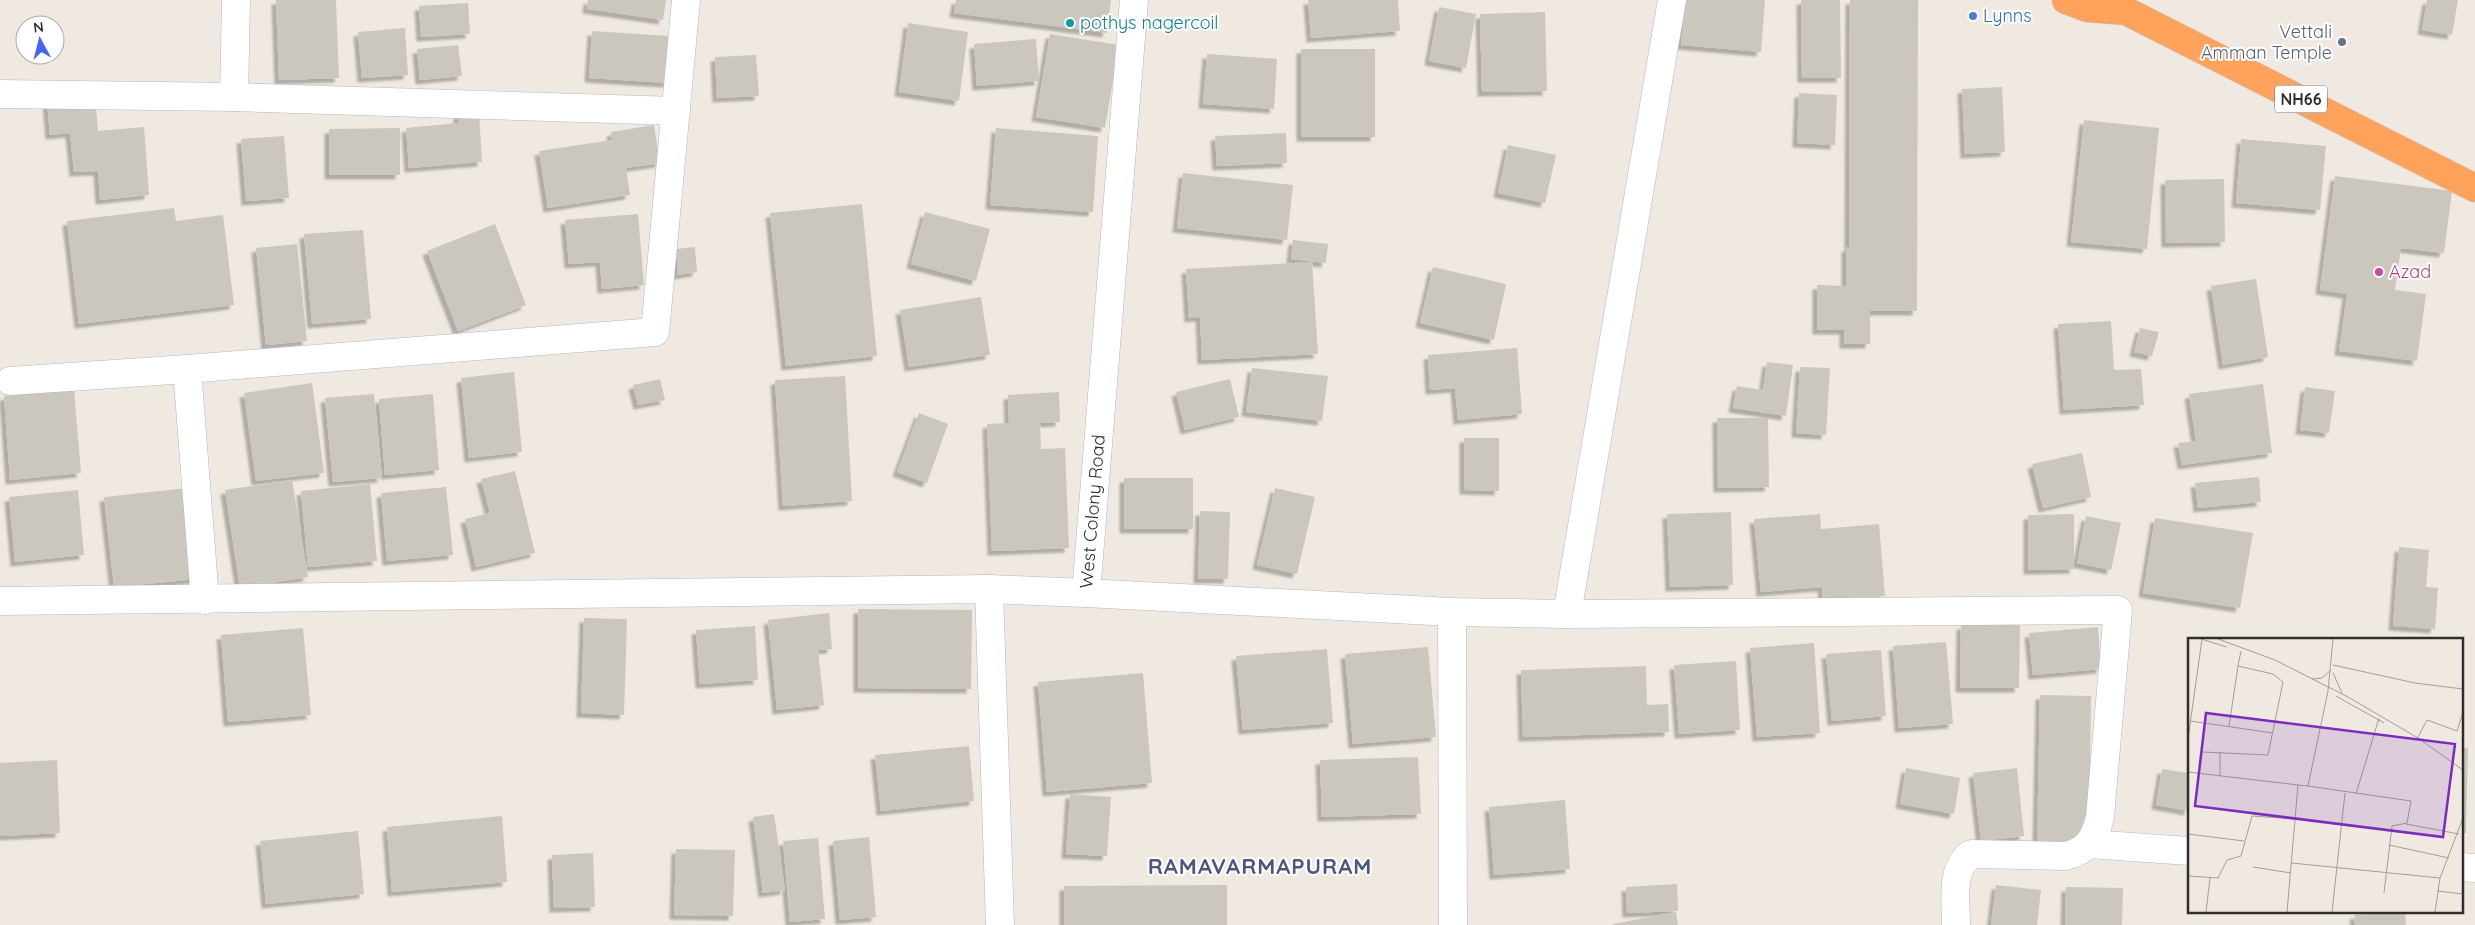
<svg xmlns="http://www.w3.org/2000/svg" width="2475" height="925" viewBox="0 0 2475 925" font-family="Quicksand,sans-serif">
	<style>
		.building { fill: #cbc7bf; filter: url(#shadow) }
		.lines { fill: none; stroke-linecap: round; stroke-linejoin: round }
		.minor-casing { stroke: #b4b7c1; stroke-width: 29 }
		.highway-casing { stroke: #c9c9c9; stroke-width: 29 }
		.minor { stroke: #fff; stroke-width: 28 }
		.highway { stroke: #ffa35c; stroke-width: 28 }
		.shop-dot { fill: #3f7fe0; stroke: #fff; stroke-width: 2 }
		.culture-dot { fill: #0f9aa8; stroke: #fff; stroke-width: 2 }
		.worship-dot { fill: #6b7280; stroke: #fff; stroke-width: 2 }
		.hotel-dot { fill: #d1479c; stroke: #fff; stroke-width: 2 }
		.labels { text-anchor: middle; stroke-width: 4; stroke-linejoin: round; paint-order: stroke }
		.shield { fill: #fff; stroke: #6d6d6d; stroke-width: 1 }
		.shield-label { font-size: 16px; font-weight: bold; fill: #2e2e2e }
		.shop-label { font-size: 18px; fill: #366cbe; stroke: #fff; text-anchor: start }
		.culture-label { font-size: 18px; fill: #0d838f; stroke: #fff; text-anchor: start }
		.worship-label { font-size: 18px; fill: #5b616d; stroke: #fff; text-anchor: end }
		.hotel-label { font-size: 18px; fill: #b23c85; stroke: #fff; text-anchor: start }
		.street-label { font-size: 18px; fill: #2e2e2e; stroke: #fff }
		.district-label { font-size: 22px; font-weight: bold; letter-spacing: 1px; fill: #4d5680; stroke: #fff }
		.inset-road { fill: none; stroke: #a29e99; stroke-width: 1 }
		.view { fill: #7b2cbf; fill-opacity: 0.15; stroke: #7b2cbf; stroke-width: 2.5 }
		.inset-edge { fill: none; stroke: #2e2e2e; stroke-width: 2.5 }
	</style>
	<defs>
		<filter id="shadow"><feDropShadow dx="-4.5" dy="4.5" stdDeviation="1" flood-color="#0004"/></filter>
	</defs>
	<rect width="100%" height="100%" fill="#efe9e1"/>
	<path class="building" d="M276,0H336L339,78L279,80Z
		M588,0H666L663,20L587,9Z
		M956,0H1111L1107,33L954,13Z
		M1308,0H1398L1400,31L1311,38Z
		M1685,0H1765L1761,52L1681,45Z
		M1801,0H1840L1841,78H1802Z
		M1850,0H1918L1917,311H1870V344H1844V330H1817V285L1846,286V247L1849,248Z
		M2427,0H2458L2452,35L2422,30Z
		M468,3L470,34L421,37L419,6Z
		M1439,7L1476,14L1466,68L1429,61Z
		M1545,12L1547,91L1482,92L1480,14Z
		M908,23L968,32L959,101L899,92Z
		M405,28L408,75L362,78L358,32Z
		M592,31L670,36L668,83L589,78Z
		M1050,34L1119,45L1105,128L1036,117Z
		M1036,39L1039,81L977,86L974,44Z
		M458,45L462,76L420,80L417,49Z
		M1301,49H1375V137H1301Z
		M1207,54L1277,59L1274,109L1203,104Z
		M756,55L759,96L717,98L715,57Z
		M2002,87L2005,152L1965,154L1962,89Z
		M1799,93L1837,95L1835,145L1797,143Z
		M95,97L98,131L144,127L149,195L100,200L98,171L74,172L70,133L50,135L47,101Z
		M479,112L482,162L409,168L406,128L458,123V114Z
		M2084,120L2159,128L2147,249L2071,242Z
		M654,125L660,163L626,168L630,195L548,208L539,151L612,140L611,132Z
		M400,128V175H329V129Z
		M996,128L1098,136L1093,212L990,205Z
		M1286,133L1287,163L1217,166L1215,136Z
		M284,136L289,198L246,201L241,139Z
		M2241,139L2326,146L2320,210L2236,203Z
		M1508,145L1556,155L1545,203L1498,193Z
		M1183,173L1293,185L1287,240L1177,228Z
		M2335,176L2452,191L2444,253L2401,248L2395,290L2426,294L2417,361L2339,351L2347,294L2320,290Z
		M2224,179L2225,242L2166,243L2165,180Z
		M862,204L877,356L786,366L770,213Z
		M174,208L176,221L223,215L234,305L79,324L67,221Z
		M925,212L990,229L976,281L911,264Z
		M638,214L644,285L602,289L600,262L569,264L565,220Z
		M495,224L526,305L458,331L427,251Z
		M363,230L371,319L312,324L304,234Z
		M1293,240L1328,244L1326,263L1291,259Z
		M297,244L307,341L266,345L256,248Z
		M695,247L697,272L678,275L676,249Z
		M1312,262L1318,354L1202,360L1200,317L1189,318L1186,269Z
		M1433,267L1506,284L1494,340L1420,323Z
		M2256,279L2268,357L2223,365L2211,286Z
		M981,297L990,355L909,367L900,310Z
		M2111,321L2114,370L2141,369L2144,405L2064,410L2058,324Z
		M2140,328L2159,332L2152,356L2134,352Z
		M1517,348L1522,414L1458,420L1455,388L1430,390L1428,355Z
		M1767,362L1793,365L1786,416L1733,408L1737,386L1763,390Z
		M1800,367L1830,368L1826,435L1796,433Z
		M1252,368L1328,376L1322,421L1246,412Z
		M514,372L522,452L469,458L461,378Z
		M845,376L852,501L783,506L775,380Z
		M660,379L665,400L638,405L633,385Z
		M1230,379L1239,417L1185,430L1176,392Z
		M312,383L324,473L256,481L244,393Z
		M2263,384L2272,453L2182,465L2178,443L2196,441L2189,394Z
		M2305,387L2335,391L2329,433L2300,430Z
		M74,390L81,473L10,480L4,396Z
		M1059,392L1060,422L1040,423L1041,449L1065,448L1069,548L992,551L987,424L1009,423L1008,395Z
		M374,394L382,478L333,482L325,398Z
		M433,394L439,470L385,475L379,399Z
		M919,413L948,424L927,483L897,472Z
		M1717,418H1768L1769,487L1718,488Z
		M1464,438H1499V491L1464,490Z
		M2082,453L2091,497L2043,508L2032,464Z
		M515,471L535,553L476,567L465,519L490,513L481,479Z
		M2259,477L2261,502L2198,508L2195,483Z
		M1124,478H1193V529H1124Z
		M292,480L308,577L240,588L225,490Z
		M370,484L377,561L308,567L301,491Z
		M446,487L453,555L387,561L381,493Z
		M187,488L197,579L114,587L104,497Z
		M1275,488L1315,497L1297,574L1257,565Z
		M78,490L84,555L15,562L9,497Z
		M1200,511L1230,512L1228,579H1198Z
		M1731,512L1733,585L1670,587L1667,514Z
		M1820,514L1821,529L1879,524L1885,596L1823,601L1822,587L1761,592L1754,519Z
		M2074,514V569L2028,570V515Z
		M2086,516L2121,523L2111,570L2077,563Z
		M2155,518L2253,533L2240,608L2143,593Z
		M2399,547L2429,550L2426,587L2438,588L2435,629L2393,626Z
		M858,609L972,610L971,689L858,688Z
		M829,613L832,649L818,650L824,705L777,710L768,620Z
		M584,618L627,619L624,715L581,713Z
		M1961,625H2020L2019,688H1960Z
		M755,626L758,680L700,684L696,630Z
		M2098,627L2101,669L2033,675L2029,633Z
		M303,628L311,715L228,722L221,635Z
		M1946,642L1953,724L1899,728L1893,646Z
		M1814,643L1820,733L1757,737L1750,648Z
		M1428,647L1436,737L1353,744L1345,654Z
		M1327,649L1333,723L1243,730L1236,656Z
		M1881,650L1886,716L1832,721L1826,654Z
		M1736,661L1740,730L1679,734L1674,665Z
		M1646,666L1647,705L1668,704L1669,732L1523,737L1521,670Z
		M1143,673L1152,783L1047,792L1038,682Z
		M2040,695L2091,696L2089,844L2037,843Z
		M969,746L974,801L881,811L875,755Z
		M2461,747L2468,748L2466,833H2461Z
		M1418,757L1421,814L1322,817L1320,760Z
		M57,760L60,833L0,836V763Z
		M1906,768L1960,778L1954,814L1900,804Z
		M2017,768L2024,836L1981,841L1973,773Z
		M2162,769L2189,773V811L2156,805Z
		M1070,794L1111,797L1107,856L1066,854Z
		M1565,800L1570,869L1494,875L1489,807Z
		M774,814L785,890L763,893L753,817Z
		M502,816L507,882L392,892L387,827Z
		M358,831L364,894L266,904L260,841Z
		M869,837L876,917L840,920L833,841Z
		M818,838L825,919L790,922L783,841Z
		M676,849L735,850L733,916L674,915Z
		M593,853L595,907L554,908L552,855Z
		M1677,884L1678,911L1627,913L1626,887Z
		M1227,885V925H1064V886Z
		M1996,885L2041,890L2037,925H1991Z
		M2066,887L2123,888L2122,925H2065Z
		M2405,911L2406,925H2355L2354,915Z
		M1676,912L1678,925H1613V924Z"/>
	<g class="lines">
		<g class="minor-casing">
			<g id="minor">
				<path d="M0,94L234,97L676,111"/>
				<path d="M234,97L236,0"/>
				<path d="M187,369L205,600"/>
				<path d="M10,381L187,369L655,332L686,0"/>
				<path d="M1086,593L1452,612L1567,614L2118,610L2100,817C2095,838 2088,851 2065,856L1971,854C1950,869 1956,901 1956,925"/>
				<path d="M0,601L989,589"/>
				<path d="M1452,612L1453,925"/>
				<path d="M1567,614L1672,0"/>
				<path d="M2089,844L2189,851"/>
				<path d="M2461,867L2475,868"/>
				<path id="s1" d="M1000,925L989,589L1086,593L1134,0"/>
			</g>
		</g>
		<g class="highway-casing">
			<path id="highway" d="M2066,0L2087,8L2126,11
				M2115,0L2126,11L2475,188"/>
		</g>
		<use href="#minor" class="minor"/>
		<use href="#highway" class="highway"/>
	</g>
	<circle class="shop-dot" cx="1973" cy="16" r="5"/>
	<circle class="culture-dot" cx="1070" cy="23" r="5"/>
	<circle class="worship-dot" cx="2342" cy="42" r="5"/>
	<circle class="hotel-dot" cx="2379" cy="272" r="5"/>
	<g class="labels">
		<rect class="shield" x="2275" y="85.5" width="52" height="27" rx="4"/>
		<g class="shield-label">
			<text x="2301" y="105">NH66</text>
		</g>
		<g class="shop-label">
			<text x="1983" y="22">Lynns</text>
		</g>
		<g class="culture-label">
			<text x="1080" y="29">pothys nagercoil</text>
		</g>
		<g class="worship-label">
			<text x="2332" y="38">Vettali<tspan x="2332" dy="21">Amman Temple</tspan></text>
		</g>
		<g class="hotel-label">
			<text x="2389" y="278">Azad</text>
		</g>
		<g class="street-label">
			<text dy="6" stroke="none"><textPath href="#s1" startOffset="515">West Colony Road</textPath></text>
		</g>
		<g class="district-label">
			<text x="1260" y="874">RAMAVARMAPURAM</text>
		</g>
	</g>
	<g transform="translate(2188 638)">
		<rect width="275" height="275" fill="#efe9e1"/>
		<path class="inset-road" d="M13,1L39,9M30,1L87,22L160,59L230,100L275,132M145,27L227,45L275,51M145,35L154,55M124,41L134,40L143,32M140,53L145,1M148,58L196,85M2,83L85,95M41,88L50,28M0,101L14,1M229,101L239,82L269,93L275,74M15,114L80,117L95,44L85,36L50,28L53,13M0,134L110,147M32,138V115M120,148L223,163L219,185L204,188L196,255M168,156L191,80M218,186L271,196M0,196L56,203M201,207L261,220M104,225L252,240M65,229L103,235M0,238L30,240L39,222L53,218L64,178L107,181M249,253L275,256M18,274L22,240M99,274L110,147L120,148L140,53M144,274L157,155M247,274L252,240L275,180"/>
		<path class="view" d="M18,75L267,106L255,199L7,168Z"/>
		<rect width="275" height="275" class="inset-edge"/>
	</g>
	<g transform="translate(40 40) rotate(353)"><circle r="24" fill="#ffffff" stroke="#ababab"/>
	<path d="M0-4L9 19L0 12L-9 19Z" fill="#4264fb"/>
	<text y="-8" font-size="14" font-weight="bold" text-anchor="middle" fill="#2e2e2e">N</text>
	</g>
</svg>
